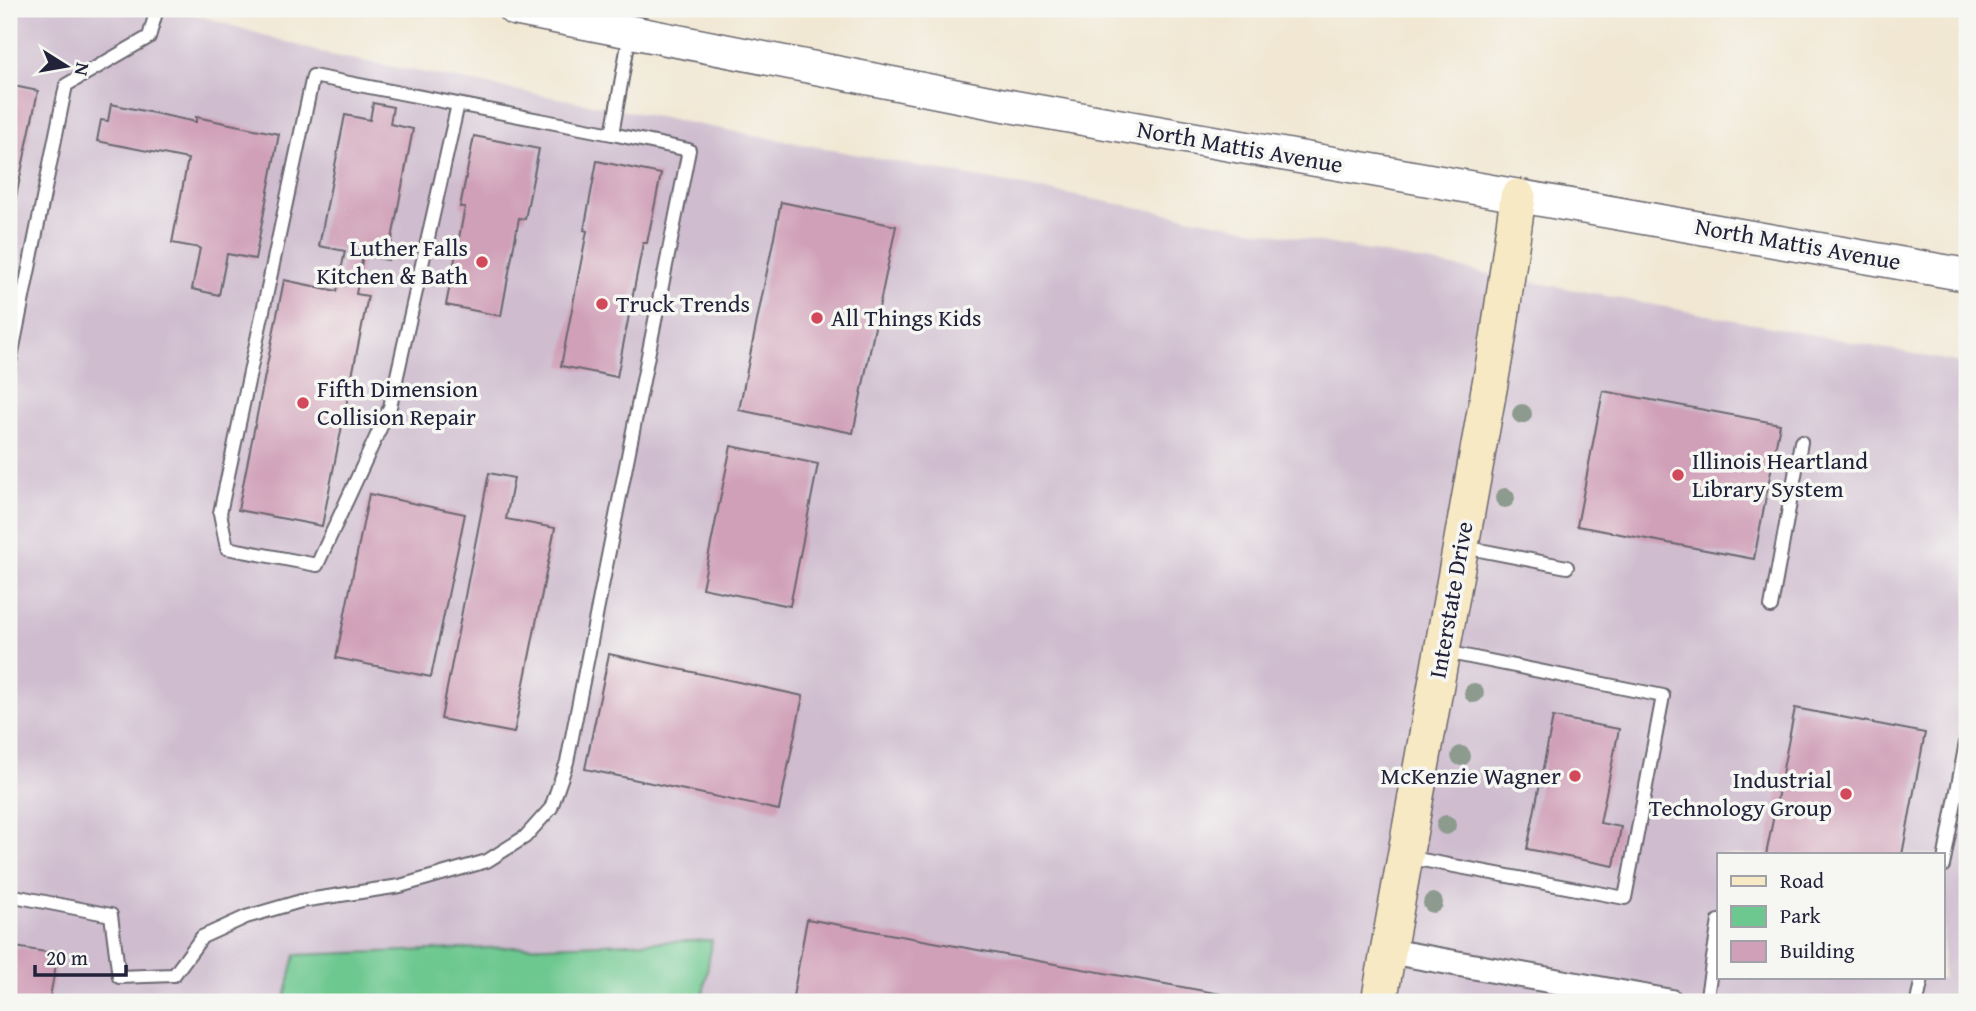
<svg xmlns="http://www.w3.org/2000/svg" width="1976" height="1011" viewBox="0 0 1976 1011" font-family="'Gentium Book Plus',serif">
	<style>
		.industrial { fill: #cfbdcf; fill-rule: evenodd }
		.green { fill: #6dc88f; stroke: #487565; stroke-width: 2 }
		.building { fill: #d0a0b8 }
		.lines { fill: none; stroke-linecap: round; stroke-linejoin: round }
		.service-casing { stroke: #6a6770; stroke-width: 16 }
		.minor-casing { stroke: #6a6770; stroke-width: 28 }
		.tertiary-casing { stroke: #6a6770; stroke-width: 35 }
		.secondary-casing { stroke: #6a6770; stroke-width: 38 }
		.service { stroke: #fff; stroke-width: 12 }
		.minor { stroke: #fff; stroke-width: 24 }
		.tertiary { stroke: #fff; stroke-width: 32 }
		.secondary { stroke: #f7e9c3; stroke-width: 35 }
		.tree { fill: #8d9b8f }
		.poi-dot { fill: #d1495b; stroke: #f6f6f2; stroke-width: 2.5 }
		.labels { text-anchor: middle; stroke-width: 7; stroke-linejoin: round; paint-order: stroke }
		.street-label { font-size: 24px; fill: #22223b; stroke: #f6f6f2 }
		.poi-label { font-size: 24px; fill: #22223b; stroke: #f6f6f2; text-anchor: start }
	</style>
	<rect width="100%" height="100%" fill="#f6f6f2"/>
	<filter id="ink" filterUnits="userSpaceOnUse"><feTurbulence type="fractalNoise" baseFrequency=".0143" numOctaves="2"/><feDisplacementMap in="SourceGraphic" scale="14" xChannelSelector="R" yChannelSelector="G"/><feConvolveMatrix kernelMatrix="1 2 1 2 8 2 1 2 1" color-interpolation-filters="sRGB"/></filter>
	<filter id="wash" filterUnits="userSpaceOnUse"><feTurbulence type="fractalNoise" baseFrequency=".00686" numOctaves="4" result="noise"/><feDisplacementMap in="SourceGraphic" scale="28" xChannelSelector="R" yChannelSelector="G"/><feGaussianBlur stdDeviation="1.57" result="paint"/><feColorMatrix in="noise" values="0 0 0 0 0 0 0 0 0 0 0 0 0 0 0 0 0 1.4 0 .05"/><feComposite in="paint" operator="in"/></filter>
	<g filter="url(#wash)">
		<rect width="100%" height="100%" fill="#f1e7d2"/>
		<path class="industrial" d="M9,9H177L330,55L1967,364V1002H702L712,940L295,955L284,1002H9ZM1719,855H1943V978H1719Z"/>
		<path class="green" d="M712,940L702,1002H284L295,955Z"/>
		<g id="blocks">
			<path class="building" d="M9,85L38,91L10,226L9,225Z
				M373,103L393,107L390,124L413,129L388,260L363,255L356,294L368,296L322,526L238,510L284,280L337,291L345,251L319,246L345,115L370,120Z
				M111,104L196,122V117L279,134L255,259L227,254L219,295L192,289L200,248L172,243L188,159L97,141L101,120L108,121Z
				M474,136L539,149L525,219L519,218L501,316L446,305L465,207H460Z
				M597,161L661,174L647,243H643L617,377L561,366L587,231L584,230Z
				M781,202L896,226L853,433L739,410Z
				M1603,391L1780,424L1754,559L1577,526Z
				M731,446L818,464L790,606L702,588Z
				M489,473L514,478L506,519L555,528L514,733L441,719Z
				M369,494L465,514L431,677L336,658Z
				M609,654L803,696L779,810L585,769Z
				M1795,708L1925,733L1902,855H1766Z
				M1553,717L1619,729L1600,823L1621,827L1614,866L1527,849Z
				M807,919L1232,996L1231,1002H792Z
				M9,946L58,954L49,1002H9Z"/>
		</g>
	</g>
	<g filter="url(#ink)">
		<use href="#blocks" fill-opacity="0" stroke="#6a6770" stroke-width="2"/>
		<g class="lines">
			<g class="service-casing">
				<path id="service" d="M458,104L390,407L317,565L227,548L220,513L313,76L612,134
					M9,367L66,85L149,37L157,9
					M1464,547L1567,567
					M1771,607L1801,442
					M1406,857L1625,898L1663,696L1445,652
					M1943,866L1967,737
					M9,895L111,915L119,977L174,975L202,937L246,917L301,901L400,886L487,861L525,837L551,808L567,762L689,150L612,134L630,33
					M1706,1002L1719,921
					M1917,1002L1922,978"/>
			</g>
			<g class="minor-casing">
				<path id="minor" d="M1388,951L1671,1002"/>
			</g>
			<g class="tertiary-casing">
				<path id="tertiary" d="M514,9L1004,105L1967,275"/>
			</g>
			<g class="secondary-casing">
				<path id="secondary" d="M1379,1002L1498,339L1518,197"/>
			</g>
			<use href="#service" class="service"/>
			<use href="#minor" class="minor"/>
			<use href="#tertiary" class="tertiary"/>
			<use href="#secondary" class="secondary"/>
		</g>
		<g class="tree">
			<circle cx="1522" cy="414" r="10"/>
			<circle cx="1505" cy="498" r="10"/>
			<circle cx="1474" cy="693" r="10"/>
			<circle cx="1461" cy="756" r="10"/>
			<circle cx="1446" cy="825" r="10"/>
			<circle cx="1433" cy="903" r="10"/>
		</g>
	</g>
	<g class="poi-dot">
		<circle cx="482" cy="262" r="7"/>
		<circle cx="602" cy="304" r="7"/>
		<circle cx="817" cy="318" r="7"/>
		<circle cx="303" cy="403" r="7"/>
		<circle cx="1678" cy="475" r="7"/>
		<circle cx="1575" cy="776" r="7"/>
		<circle cx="1846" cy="794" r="7"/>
	</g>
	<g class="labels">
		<g class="street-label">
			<text transform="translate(1240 147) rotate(10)" y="8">North Mattis Avenue</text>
			<text transform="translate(1798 244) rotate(10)" y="8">North Mattis Avenue</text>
			<text transform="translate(1451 600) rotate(-80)" y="8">Interstate Drive</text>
		</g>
		<g class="poi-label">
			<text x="468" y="256" text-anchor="end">Luther Falls<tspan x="468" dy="28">Kitchen &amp; Bath</tspan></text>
			<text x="616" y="312">Truck Trends</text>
			<text x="831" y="326">All Things Kids</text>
			<text x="317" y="397">Fifth Dimension<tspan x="317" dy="28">Collision Repair</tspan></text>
			<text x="1692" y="469">Illinois Heartland<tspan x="1692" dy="28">Library System</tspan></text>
			<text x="1561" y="784" text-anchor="end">McKenzie Wagner</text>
			<text x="1832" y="788" text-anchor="end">Industrial<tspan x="1832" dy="28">Technology Group</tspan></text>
		</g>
	</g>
	<rect width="1976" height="1011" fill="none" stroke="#f6f6f2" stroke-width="35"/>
	<rect x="1717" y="853" width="228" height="126" fill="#f6f6f2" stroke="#a1a1a9" stroke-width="2"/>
	<rect x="1731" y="876" width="35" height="10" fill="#f7e9c3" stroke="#a1a1a9" stroke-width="2"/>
	<text x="1780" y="888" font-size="21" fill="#22223b">Road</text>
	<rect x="1731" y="906" width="35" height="21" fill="#6dc88f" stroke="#a1a1a9" stroke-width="2"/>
	<text x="1780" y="923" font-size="21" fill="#22223b">Park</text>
	<rect x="1731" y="941" width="35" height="21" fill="#d0a0b8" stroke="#a1a1a9" stroke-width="2"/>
	<text x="1780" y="958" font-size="21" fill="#22223b">Building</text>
	<g transform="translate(66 66) rotate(101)" stroke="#f6f6f2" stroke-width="5" paint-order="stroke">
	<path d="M0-5L12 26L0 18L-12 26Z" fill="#22223b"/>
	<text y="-10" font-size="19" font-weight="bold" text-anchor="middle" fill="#22223b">N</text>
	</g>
	<path d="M35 965v10h91v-10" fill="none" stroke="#22223b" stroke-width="3.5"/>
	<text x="46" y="965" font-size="21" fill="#22223b" stroke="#f6f6f2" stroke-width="5" paint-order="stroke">20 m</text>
</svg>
